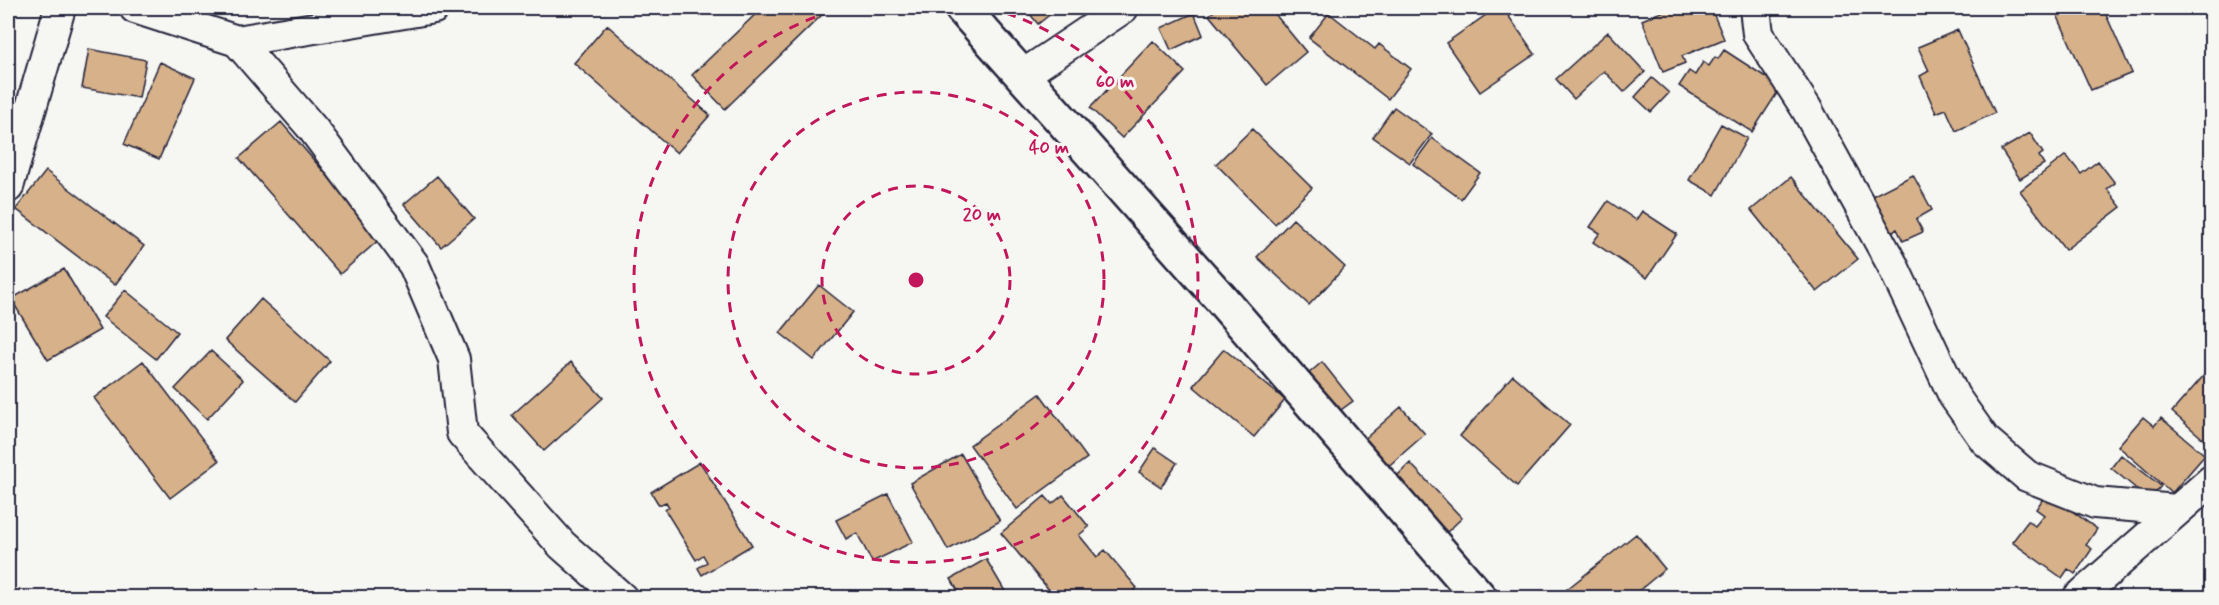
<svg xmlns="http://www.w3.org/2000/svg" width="2219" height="605" viewBox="0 0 2219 605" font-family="Mynerve,sans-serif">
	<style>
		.building { fill: #d7b189; stroke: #22223b; stroke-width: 1.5 }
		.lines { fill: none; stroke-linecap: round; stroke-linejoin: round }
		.minor-casing { stroke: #22223b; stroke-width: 34 }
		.tertiary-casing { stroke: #22223b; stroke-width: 38 }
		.minor { stroke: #f6f6f2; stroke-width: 30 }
		.tertiary { stroke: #f6f6f2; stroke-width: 33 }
		.ring { fill: none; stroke: #c2185b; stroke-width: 3; stroke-dasharray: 10 8 }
		.centre { fill: #c2185b; stroke: #f6f6f2; stroke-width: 3 }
		.ring-label { font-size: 18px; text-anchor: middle; font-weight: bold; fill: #c2185b; stroke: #f6f6f2; stroke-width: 6; stroke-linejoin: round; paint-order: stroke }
	</style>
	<rect width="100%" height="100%" fill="#f6f6f2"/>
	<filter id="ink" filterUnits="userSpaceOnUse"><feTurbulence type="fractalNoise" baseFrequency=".0167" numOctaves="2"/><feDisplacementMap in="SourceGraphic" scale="12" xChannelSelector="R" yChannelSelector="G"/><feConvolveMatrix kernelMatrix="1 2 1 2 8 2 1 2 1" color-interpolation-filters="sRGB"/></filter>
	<g filter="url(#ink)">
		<path class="building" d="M762,8H829L725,109L692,75Z
			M1025,8H1058L1038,24Z
			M1218,8H1270L1306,52L1267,85L1209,15Z
			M1496,8H1503L1535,54L1480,92L1446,43Z
			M1663,8H1711L1724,39L1682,56L1685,63L1663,72L1642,20L1664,11Z
			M2054,8H2103L2132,73L2091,90Z
			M1194,13L1203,35L1171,50L1161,28Z
			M1329,13L1375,49L1379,44L1411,69L1388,99L1309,38Z
			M607,25L710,115L677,153L574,63Z
			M1958,30L1995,113L1956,131L1946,109L1936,113L1920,76L1929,71L1918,47Z
			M1608,32L1645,72L1624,92L1604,71L1574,99L1556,79Z
			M1153,41L1185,72L1122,138L1090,108Z
			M89,49L146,60L139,98L82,88Z
			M1724,50L1781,87L1752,132L1679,86L1689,71L1695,75L1703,62L1709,66L1715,57L1718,59Z
			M160,62L195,78L159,159L124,144Z
			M1652,78L1669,93L1651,112L1635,97Z
			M1394,107L1432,134L1410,163L1373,137Z
			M281,122L381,238L340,274L239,158Z
			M1721,124L1747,138L1715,195L1689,180Z
			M1252,129L1312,188L1275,224L1216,164Z
			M2030,133L2043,153L2039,156L2044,164L2020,179L2001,150Z
			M1432,138L1480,173L1461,199L1413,164Z
			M2066,155L2081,174L2098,161L2115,183L2107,189L2121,207L2065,250L2020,191Z
			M46,171L144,246L115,285L16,209Z
			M1913,175L1932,210L1916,219L1923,232L1903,241L1897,229L1891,232L1872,196Z
			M437,176L474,219L441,247L404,204Z
			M1791,177L1858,259L1817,292L1751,210Z
			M1608,201L1636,220L1642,211L1677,234L1647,278L1593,242L1600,233L1590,227Z
			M1293,219L1345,267L1309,305L1257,257Z
			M64,269L100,330L48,360L11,299Z
			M819,285L853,312L814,360L780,333Z
			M125,290L177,332L156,359L103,317Z
			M261,299L330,361L295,402L225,340Z
			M1224,349L1285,400L1254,437L1193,386Z
			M211,351L243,380L207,419L175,389Z
			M143,361L219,461L170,498L94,398Z
			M571,362L603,398L544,451L512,415Z
			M1322,362L1353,401L1338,412L1308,374Z
			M2212,366V440L2209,444L2172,412Z
			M1513,375L1570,425L1517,486L1460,436Z
			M1040,394L1087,458L1017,509L970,445Z
			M1401,407L1425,434L1384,470L1360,443Z
			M2143,417L2154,426L2161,418L2205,455L2172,493L2118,446Z
			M1155,448L1177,463L1161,487L1139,472Z
			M961,454L1000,521L948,550L910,483Z
			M2121,455L2161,486L2150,500L2111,468Z
			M700,462L752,545L702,575L698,568L707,562L703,555L696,560L665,510L669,507L666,502L659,505L651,492Z
			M1410,463L1462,518L1447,532L1395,478Z
			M2047,493L2097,529L2086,545L2092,549L2075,574L2068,569L2062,578L2012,542L2028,521L2035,526L2044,515L2036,509Z
			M888,494L913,542L872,562L857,533L846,539L836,520Z
			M1063,495L1089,527L1079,535L1097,557L1105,550L1137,588L1125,598H1041L1050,591L1001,533L1045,496L1052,504Z
			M1636,534L1665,569L1630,598H1556Z
			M986,559L1009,598H962L951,579Z
			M592,590L598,598H583Z"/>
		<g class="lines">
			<g class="minor-casing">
				<path id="minor" d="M135,8L237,41L434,8
					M1755,8L1758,34L1806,108L1892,264L1954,396L1985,440L2027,476L2095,503L2177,510
					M237,41L313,129L414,265L454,359L462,433L562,545L622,598
					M1023,75L1123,8
					M8,187L60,8
					M2078,598L2212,480"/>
			</g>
			<g class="tertiary-casing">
				<path id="tertiary" d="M962,8L1222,300L1480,598"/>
			</g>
			<use href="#minor" class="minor"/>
			<use href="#tertiary" class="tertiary"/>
		</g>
	</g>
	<g class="ring">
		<circle cx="916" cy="280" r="94"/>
		<circle cx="916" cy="280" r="188"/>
		<path d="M989 8A282 282 0 1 1 843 8"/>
	</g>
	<circle cx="916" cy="280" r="9" class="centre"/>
	<g class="ring-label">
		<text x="1115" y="87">60 m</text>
		<text x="1049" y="153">40 m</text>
		<text x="982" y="220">20 m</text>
	</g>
	<rect width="2219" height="605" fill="none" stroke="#f6f6f2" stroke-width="30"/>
	<rect x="15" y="15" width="2189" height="575" fill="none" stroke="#22223b" stroke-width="2" filter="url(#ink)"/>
</svg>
